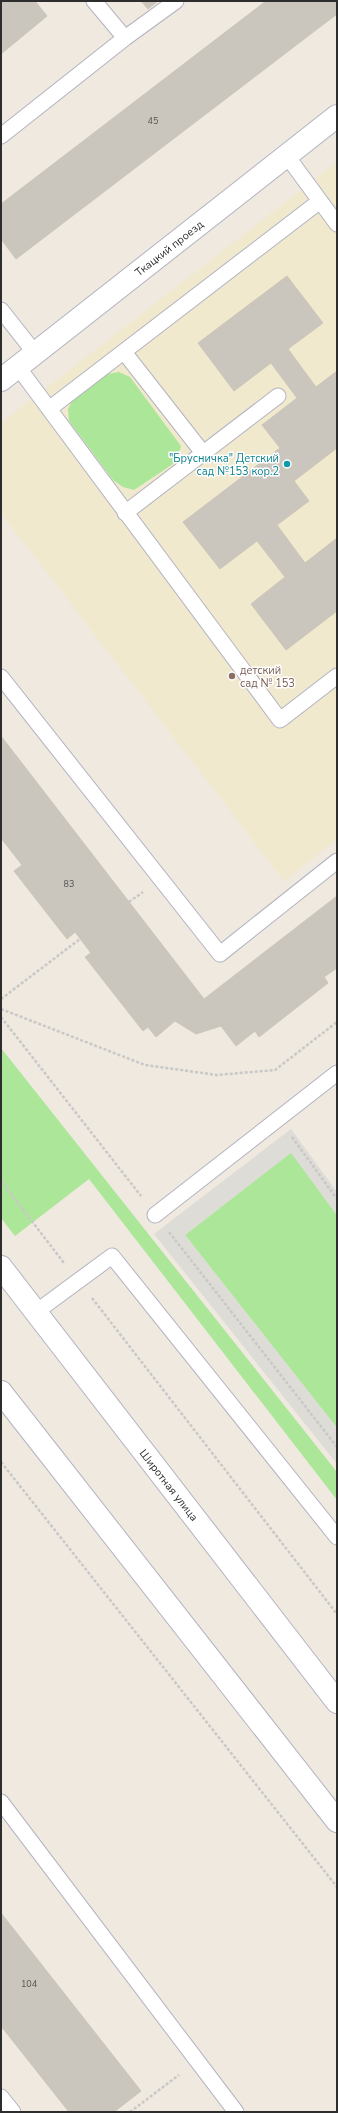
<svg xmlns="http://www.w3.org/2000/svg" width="338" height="2113" viewBox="0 0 338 2113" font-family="'Nunito Sans',sans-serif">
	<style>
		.education { fill: #f1e9ce }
		.green { fill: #ace799 }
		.plaza { fill: #dedcd6 }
		.building { fill: #cac6be; stroke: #cbc6b8 }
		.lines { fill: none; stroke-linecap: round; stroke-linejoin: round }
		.lane-casing { stroke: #b3b3c1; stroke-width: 17 }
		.street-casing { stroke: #b3b3c1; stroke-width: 24 }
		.secondary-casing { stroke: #b3b3c1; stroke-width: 24 }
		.path { stroke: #c8c8c8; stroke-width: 2.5; stroke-dasharray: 3 2; stroke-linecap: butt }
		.lane { stroke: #fff; stroke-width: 15 }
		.street { stroke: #fff; stroke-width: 22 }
		.secondary { stroke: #fff; stroke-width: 22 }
		.culture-dot { fill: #0f9aa8; stroke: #fff; stroke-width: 1.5 }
		.education-dot { fill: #8d6e63; stroke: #fff; stroke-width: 1.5 }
		.labels { text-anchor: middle; stroke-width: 3; stroke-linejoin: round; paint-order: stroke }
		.number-label { font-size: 9px; fill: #545351 }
		.street-label { font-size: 11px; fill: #2d2d2d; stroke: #fff }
		.culture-label { font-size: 11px; fill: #0d838f; stroke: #fff; text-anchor: end }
		.education-label { font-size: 11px; fill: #785e54; stroke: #fff; text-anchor: start }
	</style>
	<rect width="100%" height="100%" fill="#efe9df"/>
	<path class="education" d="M337,162V839L284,881L1,513V423Z"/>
	<path class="green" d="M119,372L130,377L181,446L176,462L134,490L123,487L113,480L69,421L68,409L72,401L108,374Z
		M1,1048L337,1472V1500L89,1179L15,1236L1,1218Z
		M291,1152L337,1215V1428L185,1235Z"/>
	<path class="plaza" d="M291,1129L337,1192V1215L291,1153L185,1235L337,1428V1464L154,1234Z"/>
	<path class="building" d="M1,1H35L47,16L1,54Z
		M141,1H158L148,9Z
		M266,1H337V14L16,259L1,239V204Z
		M287,276L323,323L288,349L316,387L337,371V448L294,481L309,501L277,525L305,563L337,538V611L286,650L251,604L285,577L257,541L220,569L183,522L280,448L262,425L297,398L271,363L234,391L198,343Z
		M1,736L204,999L337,896V968L324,977L328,983L259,1037L255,1031L236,1046L221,1026L196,1034L175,1021L156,1037L148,1027L143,1031L85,957L91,953L75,932L67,939L14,871L22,865L1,838Z
		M1,1913L141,2091L114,2112H69L1,2026Z"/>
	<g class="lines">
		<g class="lane-casing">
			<path id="lane" d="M94,1L125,38
				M1,136L125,38L176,1
				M287,156L337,224
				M1,310L35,353
				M124,352L203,453
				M18,367L280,720L337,676
				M49,409L320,201
				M125,513L278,396
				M1,677L220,954L337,861
				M155,1215L337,1073
				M36,1312L112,1256L337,1537
				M1,1802L236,2112
				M1,2097L13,2112"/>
		</g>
		<g class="street-casing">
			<path id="street" d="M1,380L337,116"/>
		</g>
		<g class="secondary-casing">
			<path id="secondary" d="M1,1267L337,1702
				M1,1392L337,1821"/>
		</g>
		<path class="path" d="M129,902L143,892
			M1,999L80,939
			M1,1009L145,1065L217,1075L275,1070L337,1022
			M1,1017L141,1196
			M292,1137L337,1199
			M1,1181L64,1263
			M169,1232L337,1447
			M92,1298L337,1614
			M1,1462L337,1887
			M130,2112L179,2075"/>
		<use href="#lane" class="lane"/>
		<use href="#street" class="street"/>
		<use href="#secondary" class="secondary"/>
	</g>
	<circle class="culture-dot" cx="287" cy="464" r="4"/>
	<circle class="education-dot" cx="232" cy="676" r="4"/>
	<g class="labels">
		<g class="number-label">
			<text x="153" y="124">45</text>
			<text x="69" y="887">83</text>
			<text x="29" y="1987">104</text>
		</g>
		<g class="street-label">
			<text transform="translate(169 248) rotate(-38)" y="4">Ткацкий проезд</text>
			<text transform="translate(169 1485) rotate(52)" y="4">Широтная улица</text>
		</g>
		<g class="culture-label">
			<text x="279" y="462">"Брусничка" Детский<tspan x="279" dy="13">сад №153 кор.2</tspan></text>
		</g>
		<g class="education-label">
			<text x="240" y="674">детский<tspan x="240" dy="13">сад № 153</tspan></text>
		</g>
	</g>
	<rect width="338" height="2113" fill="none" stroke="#2d2d2d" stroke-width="4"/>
</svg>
